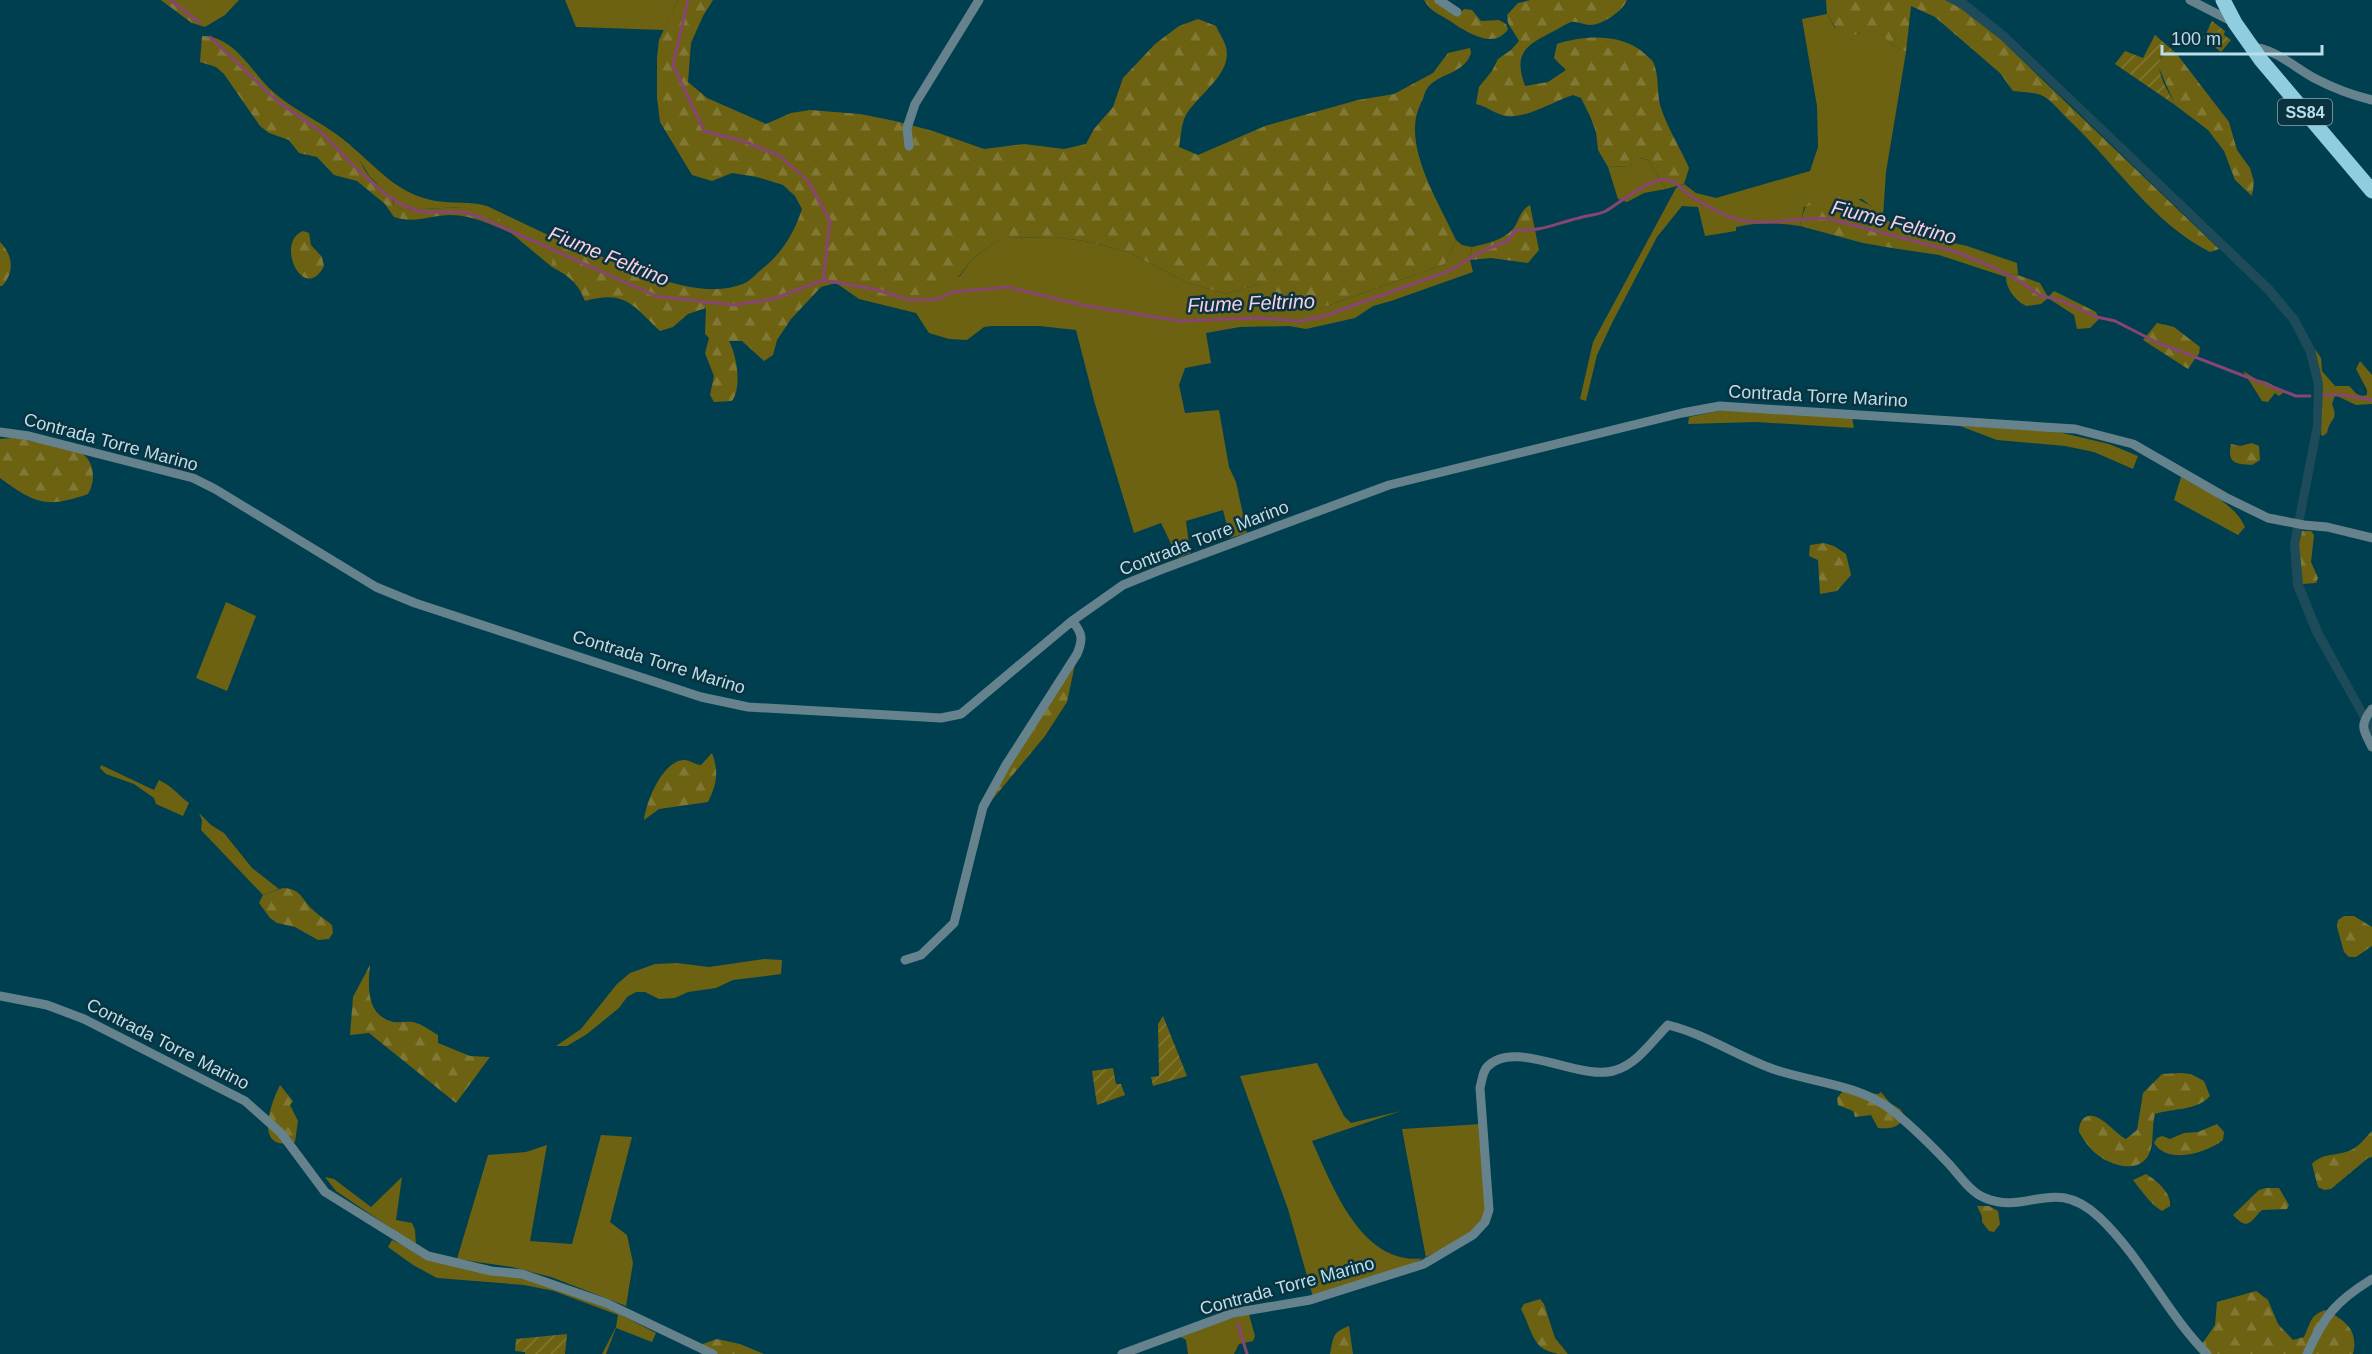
<svg xmlns="http://www.w3.org/2000/svg" width="2372" height="1354" viewBox="0 0 2372 1354" font-family="Arial,sans-serif">
	<style>
		.built { fill: #1e4b59 }
		.grass { fill: #6d6211 }
		.forest { fill: url(#forest-firs) }
		.garden { fill: url(#garden-furrows) }
		.lines { fill: none; stroke-linecap: round; stroke-linejoin: round }
		.stream { stroke: #884572; stroke-width: 3 }
		.minor { stroke: #66838d; stroke-width: 9 }
		.primary { stroke: #90cde1; stroke-width: 15 }
		.labels { text-anchor: middle; stroke-width: 5; stroke-linejoin: round; paint-order: stroke }
		.shield { fill: #0b333f; stroke: #86abb7; stroke-width: 1.5 }
		.shield-label { font-size: 16px; font-weight: bold; fill: #bbdeea }
		.street-label { font-size: 18px; fill: #bbdeea; stroke: #0b333f }
		.water-label { font-size: 20px; font-style: italic; fill: #f8cfe8; stroke: #0b333f }
	</style>
	<defs>
		<pattern id="forest-firs" width="22" height="20" patternUnits="userSpaceOnUse" patternTransform="scale(1.5)"><rect width="22" height="20" fill="#6d6211"/><path d="M5 1l3.5 6h-7zM16 11l3.5 6h-7z" fill="#807834"/></pattern>
		<pattern id="garden-furrows" width="10" height="10" patternUnits="userSpaceOnUse" patternTransform="scale(1.5)"><rect width="10" height="10" fill="#6d6211"/><path d="M-1 1l2-2M0 10L10 0M9 11l2-2" fill="none" stroke="#807834"/></pattern>
	</defs>
	<rect width="100%" height="100%" fill="#003f4f"/>
	<path class="built" d="M1945,0H1966L2006,32L2272,286L2298,317L2315,349L2323,384L2322,426L2299,544L2303,584L2322,631L2372,722V739L2313,635L2293,586L2290,544L2313,425L2314,385L2306,353L2290,322L2265,293L2073,107L2000,39L1960,8Z"/>
	<path class="grass" d="M161,0H239L225,15L205,27L192,23Z
		M565,0H678L664,30L576,27Z
		M1827,14L1835,28L1858,34L1868,28H1877L1892,45L1906,52L1886,172L1883,216L1862,199L1804,207L1800,226C1778,223 1757,222 1736,227V231L1705,236L1698,207L1682,206L1657,237L1613,321L1597,355L1586,401L1580,399L1593,342L1676,188L1684,184L1696,193L1716,198L1810,171L1818,147L1817,106L1802,19Z
		M351,146C380,170 397,194 436,201C453,204 470,201 487,206L565,243C556,248 552,257 552,267L511,233L506,224L480,213L463,207L404,210L394,206L393,199L370,177Z
		M1639,158L1648,160L1666,189L1644,193L1627,202L1618,199L1608,167L1629,166Z
		M1892,224L1905,232L1967,246L2017,263L2018,275L2012,273L2006,277L1939,255L1892,248Z
		M1055,237L1091,242L1128,252L1186,282L1226,294L1260,284L1318,309L1445,264L1456,240L1462,245L1472,247L1470,260L1473,272L1391,301L1373,306L1355,318L1306,329L1289,326L1240,327L1206,333L1211,363L1185,368L1179,385L1185,413L1219,410L1229,467L1236,482L1247,533L1230,538L1223,510L1186,521L1190,553L1178,558L1161,523L1134,533L1095,404L1076,330L1039,326H993L984,327L967,340L949,339L929,333L916,313L859,299L836,283L850,284L873,297L960,276L973,258L1001,238Z
		M2315,349L2321,358L2322,371L2335,386H2349C2355,391 2357,398 2367,395V390L2356,369L2360,361L2372,375V404L2356,405L2335,395L2332,404C2339,421 2330,417 2327,433L2323,436L2321,435L2323,384Z
		M1723,410L1852,417L1854,428L1756,422L1688,424L1689,417Z
		M1960,426L2054,431L2109,444L2138,456L2133,469L2094,452L2065,446L1997,440Z
		M2181,477C2203,490 2234,502 2245,527L2238,535L2174,500Z
		M226,602L256,616L227,691L196,678Z
		M101,765L154,790L159,780C172,786 178,795 189,803L183,816L156,804L154,798L134,784L106,774L100,768Z
		M199,813L211,825L224,833L252,868L279,889L263,895L201,830L202,820Z
		M764,959L782,960L781,974L733,980L716,988L688,992L675,998L659,999L645,992H636L627,997L619,1008L587,1034L567,1046H556L581,1029L617,984L630,973L655,964L677,963L709,967Z
		M1317,1063L1344,1116L1351,1123L1401,1111L1312,1141C1333,1187 1362,1268 1426,1258L1402,1129L1481,1124L1487,1212L1474,1233L1404,1268L1313,1297L1288,1209L1240,1076Z
		M601,1135L632,1137L610,1222L627,1235L633,1263L626,1306L551,1277L512,1267L457,1259L488,1155L526,1152L547,1145L530,1241L572,1244Z
		M325,1177L334,1179L371,1207L402,1177L396,1220L412,1223L415,1230L416,1245L336,1191Z
		M392,1240L431,1259L524,1276L584,1296L656,1333L652,1342L616,1328L606,1354H602L616,1327L618,1315L554,1291L524,1285L437,1278L413,1265L388,1247Z
		M1249,1314L1255,1336L1253,1341L1239,1344L1234,1354H1188L1186,1340L1179,1336L1219,1321Z"/>
	<path class="forest" d="M161,0H180L206,18V22L192,23Z
		M678,0H713L703,16L691,43L688,82L707,98L766,124L791,113L810,110L860,114L895,121L933,131L984,149L1024,144L1064,149L1086,144L1094,129L1113,107L1123,78L1155,44L1179,26L1198,19L1216,26C1219,33 1224,40 1226,47C1233,74 1197,95 1186,115C1181,124 1181,137 1179,147L1198,155L1265,126L1358,100L1394,94L1433,73L1448,53L1470,48L1471,53C1465,73 1441,73 1429,86C1425,90 1424,97 1421,103C1400,143 1439,202 1456,240L1445,264L1318,309L1282,313L1260,284L1226,294L1186,282L1128,252L1091,242L1055,237L1001,238L973,258L960,275L932,294L873,297L849,284L836,283L821,287L791,319L777,340L773,355L764,361L742,341H729C737,356 742,387 732,401L714,402L710,395L714,376L705,353L709,338L705,334L706,308L688,314L673,327L660,331C632,305 626,290 585,301C578,283 569,276 552,267C551,257 556,248 565,243C615,258 693,306 745,283C751,280 757,273 763,268C783,252 794,233 802,209L795,196L783,185L757,177L732,173L712,181L692,175L660,122L657,97V58L659,40Z
		M1424,0H1442L1459,13L1465,9L1472,10L1481,21L1499,20L1506,24L1508,29C1494,51 1465,31 1450,21C1439,14 1430,11 1424,0Z
		M1531,0H1627C1623,11 1602,25 1590,25C1584,25 1577,21 1571,22C1565,24 1557,30 1550,33C1523,47 1514,55 1525,86L1548,82L1566,70L1554,58L1557,44C1585,35 1622,33 1645,54C1648,57 1653,60 1654,64C1659,77 1657,92 1660,105C1667,128 1680,147 1689,168L1684,184L1666,189L1648,160L1640,158L1629,166L1608,167L1598,150L1596,132L1590,116L1581,98L1573,95C1554,101 1521,122 1502,115C1492,112 1486,106 1476,104L1479,87L1492,71L1498,59L1511,50L1519,41L1508,23L1507,15L1518,3Z
		M1826,0H1945L1960,8L2000,39L2219,249L2210,252C2153,223 2117,166 2072,123C2063,115 2052,100 2041,95C2033,92 2022,92 2013,91L2000,73L1935,17L1911,6L1906,52L1892,45L1877,29C1864,28 1855,38 1841,37L1827,14Z
		M202,36C232,35 251,70 269,88C293,111 325,123 349,144C358,152 361,166 369,176C377,187 392,191 394,206L404,210L463,207L496,217L506,224L511,233C492,225 472,215 451,215C431,215 415,224 394,217L385,204L357,181L334,175L317,157L299,153L289,140L269,133L260,126L224,74L216,67L200,62Z
		M2166,50L2176,53L2229,122L2237,150L2250,168L2254,182L2252,196L2235,180L2224,151L2208,130L2175,105L2159,68V61Z
		M1830,193C1857,194 1873,206 1892,224V248L1863,243L1800,226C1805,204 1807,198 1830,193Z
		M1530,205L1539,250L1528,263L1491,258L1470,260L1472,247C1485,244 1504,240 1513,229C1520,220 1519,211 1530,205Z
		M303,231L309,233L311,245L322,257L324,266C304,305 274,242 303,231Z
		M0,242C13,255 15,272 2,286H0Z
		M2012,273L2040,283L2048,297L2054,291L2096,312L2099,319L2090,328L2077,329L2074,315L2048,298L2041,304L2026,306C2015,300 2006,289 2006,277Z
		M2157,323L2174,327L2200,347L2199,353L2188,369L2143,340Z
		M2243,371L2256,379L2264,381L2283,390L2284,392L2279,396L2275,393L2268,402L2262,401Z
		M13,438C25,440 72,447 80,452C95,461 96,481 88,494C45,509 35,503 0,478V439Z
		M2252,443L2259,446L2260,460L2252,465C2235,464 2227,463 2231,444L2240,446Z
		M2302,531H2311L2314,535L2311,562L2318,578L2316,583L2303,584L2299,544Z
		M1824,543L1834,546L1846,554L1851,575L1837,591L1820,594L1818,560L1809,556L1810,545Z
		M1075,664L1067,702L1045,736L987,806L1012,761Z
		M712,753C719,772 717,784 708,802L659,809L644,820C646,802 662,762 683,760C690,759 694,765 701,765Z
		M283,888C299,889 300,895 309,906C315,913 325,919 332,925L333,933L329,939L318,940L295,927L277,923L270,918L259,903L263,895Z
		M2344,916H2354L2372,927V946L2356,957H2349L2344,952L2337,927L2338,920Z
		M370,965C368,985 366,1013 390,1021C398,1024 406,1021 413,1022C422,1024 431,1031 438,1035V1043L470,1056L490,1057L456,1103L369,1033L350,1035L353,997Z
		M2181,1073L2191,1074L2204,1081L2210,1096C2197,1111 2173,1108 2155,1114C2151,1128 2155,1144 2148,1156C2136,1176 2105,1163 2093,1151C2087,1145 2083,1139 2079,1132C2079,1126 2080,1122 2084,1118C2097,1108 2114,1133 2126,1139L2137,1130L2143,1093L2162,1074Z
		M280,1085L293,1101L290,1105L298,1121L295,1142C253,1153 270,1105 280,1085Z
		M1843,1091L1878,1094L1881,1092L1890,1103L1900,1109L1905,1116C1899,1128 1891,1129 1878,1128L1871,1115L1855,1117L1853,1111L1838,1105L1837,1098Z
		M2217,1124L2224,1132L2223,1140C2206,1153 2168,1165 2154,1143L2157,1138L2162,1136L2170,1139L2184,1133L2198,1132Z
		M2372,1131V1157L2368,1158L2331,1189L2324,1190L2318,1187L2312,1164C2322,1153 2336,1156 2349,1151C2359,1147 2365,1138 2372,1131Z
		M2146,1174C2156,1180 2172,1193 2170,1206L2162,1211C2151,1205 2141,1190 2133,1180Z
		M2266,1188H2279L2289,1205L2287,1209L2262,1210C2250,1221 2249,1232 2233,1215L2259,1190Z
		M1977,1206H1989L1998,1211L2000,1224L1994,1232L1989,1231L1982,1222V1216Z
		M2256,1291L2268,1300L2278,1324L2293,1340L2304,1337C2311,1323 2309,1316 2325,1310C2345,1320 2359,1330 2353,1354H2210L2202,1344L2215,1325L2217,1302Z
		M1540,1299L1544,1304L1555,1338L1568,1354C1532,1354 1535,1336 1521,1309L1524,1304Z
		M1349,1326L1353,1354H1330C1334,1337 1331,1333 1349,1326Z
		M717,1339L740,1344L764,1354H717L697,1346Z"/>
	<path class="garden" d="M2212,21L2225,31L2224,35L2231,40L2221,52L2204,38Z
		M2155,35L2176,53L2166,50C2149,66 2168,89 2175,105L2115,64L2125,51L2143,58Z
		M1163,1016L1187,1076L1153,1086L1151,1077L1159,1076L1158,1024Z
		M1113,1068L1116,1084H1121L1125,1095L1097,1105L1092,1071Z
		M567,1334L565,1354H525V1352L515,1351L516,1339Z"/>
	<g class="lines">
		<path class="stream" d="M170,0L199,22
			M688,0L673,65L704,131L743,141L780,156L808,181L830,221L823,280
			M210,37L278,102L320,131L352,164L386,195L405,206L421,212H464L484,219L656,296L734,305L773,299L823,280L874,289L910,300L938,299L952,292L1008,287L1082,305L1180,321L1259,318L1300,321L1321,317L1449,271L1480,252L1507,241L1516,230C1540,232 1557,223 1579,218C1588,215 1598,215 1606,211C1619,203 1651,178 1666,179C1676,180 1681,189 1688,194C1699,202 1721,214 1733,218C1764,228 1798,216 1830,219L1956,252L1991,266L2021,282L2039,295L2062,301L2097,317L2115,321L2156,342L2296,396H2310
			M2324,395H2344L2372,400
			M1238,1324L1247,1354"/>
		<path class="minor" d="M1439,0L1457,12
			M2190,0L2233,22
			M2251,47C2274,48 2294,67 2314,78C2333,88 2351,95 2372,100
			M909,146L907,128L915,104L979,0
			M0,432L29,436L193,478L215,489L376,587L415,603L701,697L748,707L941,718L961,714L1072,621L1123,585L1160,570L1389,485L1682,413L1720,406L2075,429L2133,444L2225,497L2268,518L2304,525L2327,527L2372,538
			M2372,709C2359,726 2363,729 2372,747
			M905,960L921,955L954,923L983,807L1006,765L1077,654C1083,640 1083,633 1072,621
			M0,996L47,1005L84,1019L245,1101L281,1133L325,1192L428,1256L491,1271L522,1274L606,1303L713,1354
			M1122,1354L1233,1313L1310,1300L1424,1264L1473,1235L1485,1222L1489,1210L1480,1088C1482,1081 1482,1073 1487,1067C1514,1037 1582,1083 1616,1070C1638,1063 1652,1041 1668,1025C1705,1034 1737,1056 1773,1069C1810,1082 1856,1084 1889,1108C1911,1125 1930,1144 1949,1164C1959,1175 1971,1193 1985,1198C2028,1216 2054,1174 2100,1218C2142,1258 2167,1314 2207,1354
			M2307,1354C2324,1316 2336,1301 2372,1279"/>
		<path class="primary" d="M2223,0L2235,23L2261,60L2372,191"/>
	</g>
	<g class="labels">
		<rect class="shield" x="2278" y="99" width="54" height="26" rx="4.5"/>
		<g class="shield-label">
			<text x="2305" y="118">SS84</text>
		</g>
		<g class="street-label">
			<text transform="translate(1818 396) rotate(3)" y="6">Contrada Torre Marino</text>
			<text transform="translate(111 442) rotate(15)" y="6">Contrada Torre Marino</text>
			<text transform="translate(1204 538) rotate(-21)" y="6">Contrada Torre Marino</text>
			<text transform="translate(659 662) rotate(17)" y="6">Contrada Torre Marino</text>
			<text transform="translate(168 1044) rotate(27)" y="6">Contrada Torre Marino</text>
			<text transform="translate(1287 1286) rotate(-15)" y="6">Contrada Torre Marino</text>
		</g>
		<g class="water-label">
			<text transform="translate(1894 222) rotate(14)" y="7">Fiume Feltrino</text>
			<text transform="translate(609 256) rotate(22)" y="7">Fiume Feltrino</text>
			<text transform="translate(1251 303) rotate(-2)" y="7">Fiume Feltrino</text>
		</g>
	</g>
	<path d="M2162 45v9h160v-9" fill="none" stroke="#bbdeea" stroke-width="3"/>
	<text x="2171" y="45" font-size="18" fill="#bbdeea" stroke="#0b333f" stroke-width="4.5" paint-order="stroke">100 m</text>
</svg>
